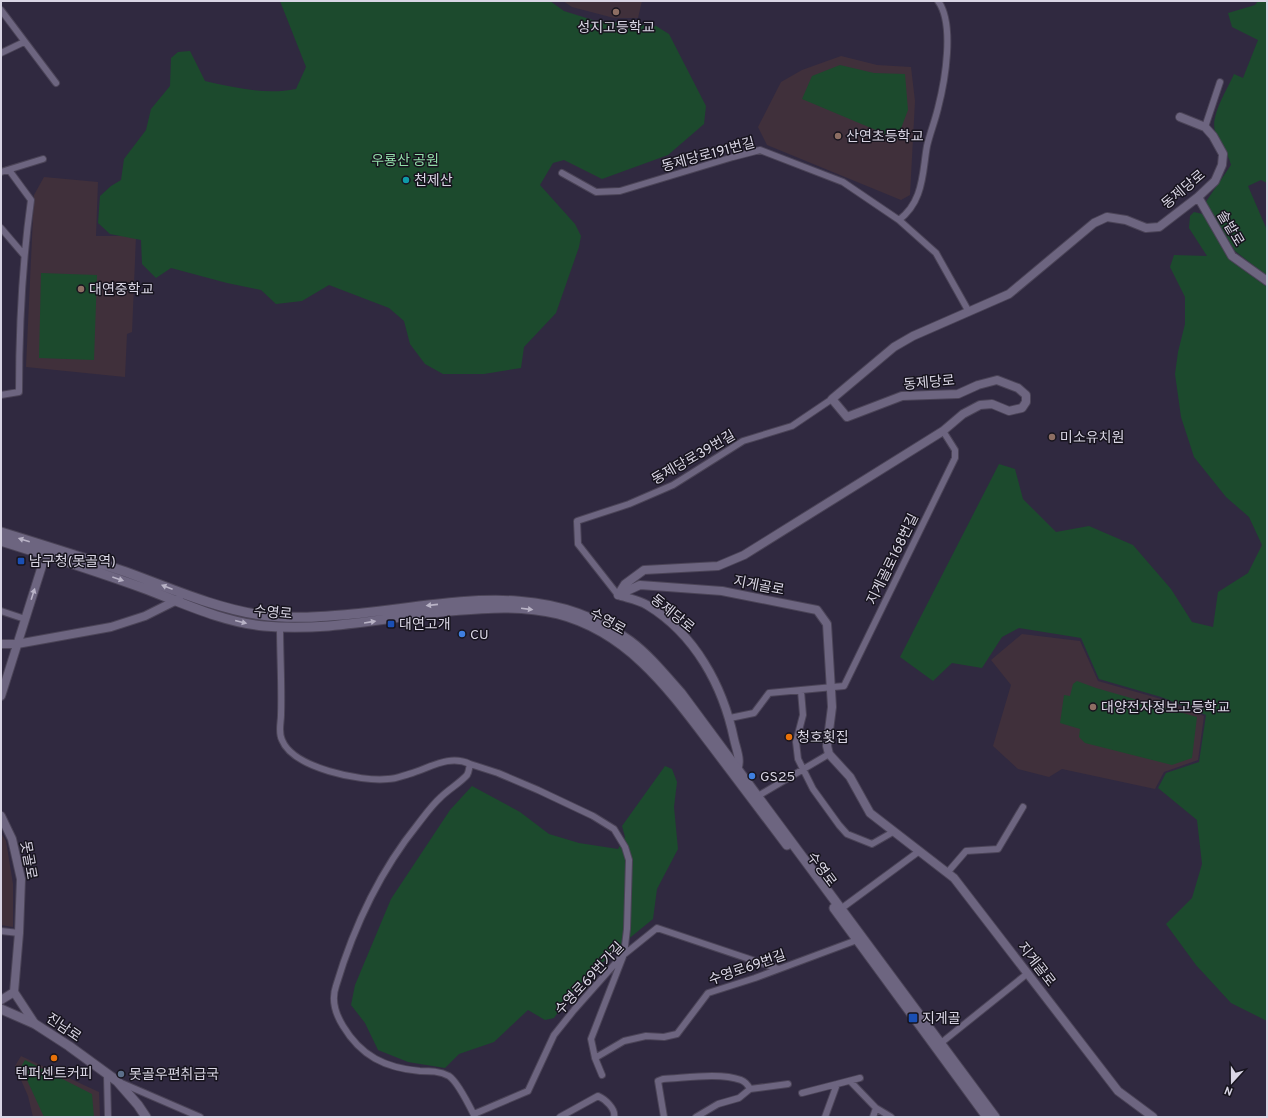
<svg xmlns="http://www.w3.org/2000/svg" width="1268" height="1118" viewBox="0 0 1268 1118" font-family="Overpass,'Noto Sans KR',sans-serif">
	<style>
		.education { fill: #40303b }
		.green { fill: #1c4a2d }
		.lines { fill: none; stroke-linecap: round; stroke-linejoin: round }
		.minor-casing { stroke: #4b4457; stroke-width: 8 }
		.tertiary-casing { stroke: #4b4457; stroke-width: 10 }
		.secondary-casing { stroke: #4b4457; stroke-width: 11 }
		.minor { stroke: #6d6580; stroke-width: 6 }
		.tertiary { stroke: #6d6580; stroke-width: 8 }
		.secondary { stroke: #6d6580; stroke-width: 9 }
		.oneway { fill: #b9b3c6 }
		.education-dot { fill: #8d6e63; stroke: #17141e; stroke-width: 1.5 }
		.culture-dot { fill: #0f9aa8; stroke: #17141e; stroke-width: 1.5 }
		.transit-dot { fill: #1a4fb4; stroke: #17141e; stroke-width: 1.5 }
		.shop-dot { fill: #3f7fe0; stroke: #17141e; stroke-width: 1.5 }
		.food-dot { fill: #e8710a; stroke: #17141e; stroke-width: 1.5 }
		.service-dot { fill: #5c6f8a; stroke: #17141e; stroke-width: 1.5 }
		.labels { text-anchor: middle; stroke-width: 3; stroke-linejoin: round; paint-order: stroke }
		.poi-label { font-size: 14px; fill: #d9d5e4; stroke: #17141e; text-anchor: start }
		.street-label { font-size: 14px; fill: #d9d5e4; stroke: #17141e }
		.park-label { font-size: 14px; fill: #92dda9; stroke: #17141e }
	</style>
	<rect width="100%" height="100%" fill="#302940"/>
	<path class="education" d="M563,1H642L638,18H614L572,7Z
		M841,56L877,65L911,67L915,101L910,195L901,200L767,145L758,127L781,82L802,70Z
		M44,177L98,182L96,236H136L132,332L127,334L125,377L26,367L34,195Z
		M1022,634L1080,641L1098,681L1161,699L1204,716L1198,760L1164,772L1155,789L1062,769L1049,777L1018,769L993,746L1011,685L991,660Z
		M1,833L6,841L13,884V927L1,925Z
		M21,1056L99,1092L100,1117H33L28,1096L15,1066Z"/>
	<path class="green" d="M280,1H550L564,11L596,21L656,26L669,34L706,106L704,124L668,155L602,179L564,160L553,163L540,185L575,224L581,236L579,247L556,313L524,347L521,368L484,374H443L425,364L410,344L404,321L389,308L329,285L302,301L276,304L261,290L227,283L171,268L156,278L142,264L141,240L110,234L98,223L100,196L111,186L121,180L124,159L146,130L151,109L170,86L171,58L178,52L190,51L205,81C236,88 266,95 296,89L306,67Z
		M1258,1H1267V183L1261,180L1248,186L1267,230V276L1235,251L1205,203L1231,165C1228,152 1219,143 1215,131C1210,116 1228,88 1234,74L1243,78L1258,40L1232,27L1228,13L1255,5Z
		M840,65L874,73L905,74L908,110L897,139L802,99L812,76Z
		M1194,212L1203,214L1230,260L1267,287V1021L1231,1003L1196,965L1166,924L1192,898L1202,864L1197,820L1158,788L1166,773L1199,762L1206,715L1161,697L1099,679L1081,638L1019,628L1002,637L982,668L952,663L933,681L900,657L999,464L1015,469L1023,499L1056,532L1089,526L1133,545L1171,589L1192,622L1213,627L1218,592L1248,573L1262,545L1249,517L1226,497L1194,457L1181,417L1175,374L1178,352L1185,324V297L1170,267L1174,255L1207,256L1189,228L1190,216Z
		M41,273L97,275L94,360L39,358Z
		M1077,681L1096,688L1197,717L1192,758L1172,765L1085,743L1079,737L1080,729L1060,723L1064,695L1070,696L1073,684Z
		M665,766L672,769L677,782L674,807L678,849L657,889L653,919L621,945L574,990L554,1018L545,1020L528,1010L494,1042L459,1054L445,1068L408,1062L378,1050L365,1023L351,1005L355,985L391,899L450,810L472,786L520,812L549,834L579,843L618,849L625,837L622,826Z
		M25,1060L92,1094L94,1117H44L21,1067Z"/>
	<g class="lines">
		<g class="minor-casing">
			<path id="minor" d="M1,10L56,83
				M1,53L24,42
				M1205,127L1220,82
				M1,172L43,159
				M562,173L596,192L620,191L733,157L760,150L843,182L899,220L936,253L969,312
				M899,220C908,213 914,205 918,194C924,178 924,162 927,146C930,133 935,121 938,108C945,81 955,24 938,1
				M1,228L24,255
				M1,395L19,392C19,328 22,264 31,200L9,170
				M618,595L578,544L577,521L629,504L673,485L743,441L792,426L832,399
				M1,611L25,619
				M280,627C280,657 282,686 281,715C281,723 278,732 282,740C293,768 361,782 388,779C395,779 402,776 409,774C430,768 449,754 470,764C469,768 469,772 467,775C460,783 449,789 441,797C432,805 425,815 418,824C380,871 353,929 336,986C331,1000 335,1013 343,1026C361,1056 385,1068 420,1071C430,1071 440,1071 449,1076C458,1082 470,1107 475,1117
				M801,691L803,715L796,742L798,759L813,789L839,825L847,834L872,844L893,832
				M730,718L754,713L769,693L844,686L955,458V450L943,431
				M470,764L498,773L538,790L593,816L614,829L625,847L629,860L627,929L624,954L591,1039L595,1058L602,1075
				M758,796L829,754
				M947,873L966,851L998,849L1023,807
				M842,908L918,852
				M1,931L19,933
				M941,1043L1028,973
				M595,1058L624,1041L646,1036L664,1037L677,1034L708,993L755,978L857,940
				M107,1076L108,1117
				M850,1081L876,1108L891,1117
				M119,1082L200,1117
				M802,1093L837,1084
				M474,1114L528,1091L554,1035L574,1010L621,957L657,928L779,969
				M560,1117L598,1096C605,1099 616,1109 614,1117
				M664,1117L658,1081L663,1079C685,1078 720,1072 741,1080C746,1082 748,1085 750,1089
				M696,1117L718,1104L739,1098L750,1089L788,1084
				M825,1117L837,1084L860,1078
				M873,1117L876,1108"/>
		</g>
		<g class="tertiary-casing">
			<path id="tertiary" d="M1198,197L1232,256L1267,281
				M618,595L625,584L644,570L718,566L744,555L943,431L963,414L980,405L992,404L1009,411L1022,408L1026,402V395L1018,388L997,380L978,385L958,394L902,396L847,417L832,399L894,347L913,336L1009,294L1094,223L1107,217L1126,220L1146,228L1159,227L1198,197L1215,181L1222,165L1223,154L1213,136L1205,127L1180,117
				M618,595L640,585L722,591L817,610L827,624L832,707L827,746L829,754L850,777L870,813L954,878L1118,1091L1153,1117
				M618,595C627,598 639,600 647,605C695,634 723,686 734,739C736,749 743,764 735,771
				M1,644H17L111,627L145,616L179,599
				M1,696L47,550
				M1,816L12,839L21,879L19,933L14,992L35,1024
				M1,1000L14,992"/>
		</g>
		<g class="secondary-casing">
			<path id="secondary" d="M1,532C43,545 85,558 126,572C170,588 214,608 261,615C295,620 329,616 363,613C456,603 548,580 630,641C649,655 665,675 681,693L995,1117
				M1,541C49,556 97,571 143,588C183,603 222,622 264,626C327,632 387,617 450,611C486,608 522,605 558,614C628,632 669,689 710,743C736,777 761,811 787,845
				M834,908L987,1117
				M1,1009L35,1024L69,1046L117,1081L138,1105L146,1117"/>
		</g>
		<use href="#minor" class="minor"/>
		<use href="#tertiary" class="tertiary"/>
		<use href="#secondary" class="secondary"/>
	</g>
	<defs><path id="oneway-solid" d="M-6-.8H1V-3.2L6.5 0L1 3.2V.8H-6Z"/></defs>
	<g class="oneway">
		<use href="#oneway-solid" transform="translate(24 540) rotate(-163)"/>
		<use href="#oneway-solid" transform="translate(118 579) rotate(19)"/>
		<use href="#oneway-solid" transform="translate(167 587) rotate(-159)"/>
		<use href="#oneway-solid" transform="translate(33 594) rotate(-72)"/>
		<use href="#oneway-solid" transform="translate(432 605) rotate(174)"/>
		<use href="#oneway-solid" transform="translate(527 609) rotate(7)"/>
		<use href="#oneway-solid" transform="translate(241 622) rotate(14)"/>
		<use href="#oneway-solid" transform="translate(370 622) rotate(-9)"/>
	</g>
	<g class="education-dot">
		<circle cx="616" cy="12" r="4"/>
		<circle cx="838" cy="136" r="4"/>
		<circle cx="81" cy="289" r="4"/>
		<circle cx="1052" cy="437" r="4"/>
		<circle cx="1093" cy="707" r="4"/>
	</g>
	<circle class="culture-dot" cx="406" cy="180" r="4"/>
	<g class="transit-dot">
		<rect x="17" y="557" width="8" height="8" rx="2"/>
		<rect x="387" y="620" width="8" height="8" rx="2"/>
		<rect x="908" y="1013" width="10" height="10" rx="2"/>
	</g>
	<g class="shop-dot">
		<circle cx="462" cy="634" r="4"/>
		<circle cx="752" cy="776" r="4"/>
	</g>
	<g class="food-dot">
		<circle cx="789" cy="737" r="4"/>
		<circle cx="54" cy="1058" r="4"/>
	</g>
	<circle class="service-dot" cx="121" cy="1074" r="4"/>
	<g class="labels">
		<g class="poi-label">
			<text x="616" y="32" text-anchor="middle">성지고등학교</text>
			<text x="846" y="141">산연초등학교</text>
			<text x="414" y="185">천제산</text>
			<text x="89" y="294">대연중학교</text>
			<text x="1060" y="442">미소유치원</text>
			<text x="29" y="566">남구청(못골역)</text>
			<text x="399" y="629">대연고개</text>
			<text x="470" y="639">CU</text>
			<text x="1101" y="712">대양전자정보고등학교</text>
			<text x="797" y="742">청호횟집</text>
			<text x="760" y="781">GS25</text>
			<text x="922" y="1023">지게골</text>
			<text x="54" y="1078" text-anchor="middle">텐퍼센트커피</text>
			<text x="129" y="1079">못골우편취급국</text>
		</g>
		<g class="street-label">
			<text transform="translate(708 154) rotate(-15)" y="5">동제당로191번길</text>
			<text transform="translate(1183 189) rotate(-40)" y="5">동제당로</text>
			<text transform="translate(1231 228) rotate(59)" y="5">솔밭로</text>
			<text transform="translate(929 382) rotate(-5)" y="5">동제당로</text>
			<text transform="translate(693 457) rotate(-30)" y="5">동제당로39번길</text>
			<text transform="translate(892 559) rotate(-64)" y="5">지게골로168번길</text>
			<text transform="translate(759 585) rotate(11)" y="5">지게골로</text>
			<text transform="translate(273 612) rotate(5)" y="5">수영로</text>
			<text transform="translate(673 613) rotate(39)" y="5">동제당로</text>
			<text transform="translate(608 621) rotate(29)" y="5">수영로</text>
			<text transform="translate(29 860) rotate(80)" y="5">못골로</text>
			<text transform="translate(822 869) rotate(53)" y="5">수영로</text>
			<text transform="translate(1037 964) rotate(52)" y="5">지게골로</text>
			<text transform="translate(747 967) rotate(-19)" y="5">수영로69번길</text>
			<text transform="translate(589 978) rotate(-47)" y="5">수영로69번가길</text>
			<text transform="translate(64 1027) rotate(34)" y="5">진남로</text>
		</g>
		<g class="park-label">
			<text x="405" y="165">우룡산 공원</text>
		</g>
	</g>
	<rect width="1268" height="1118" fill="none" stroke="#d9d5e4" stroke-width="4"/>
	<g transform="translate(1232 1082) rotate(201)" stroke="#17141e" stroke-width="3" paint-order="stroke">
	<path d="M0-3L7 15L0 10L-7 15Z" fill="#d9d5e4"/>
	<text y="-6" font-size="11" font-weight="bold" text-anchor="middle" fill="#d9d5e4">N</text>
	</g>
</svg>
